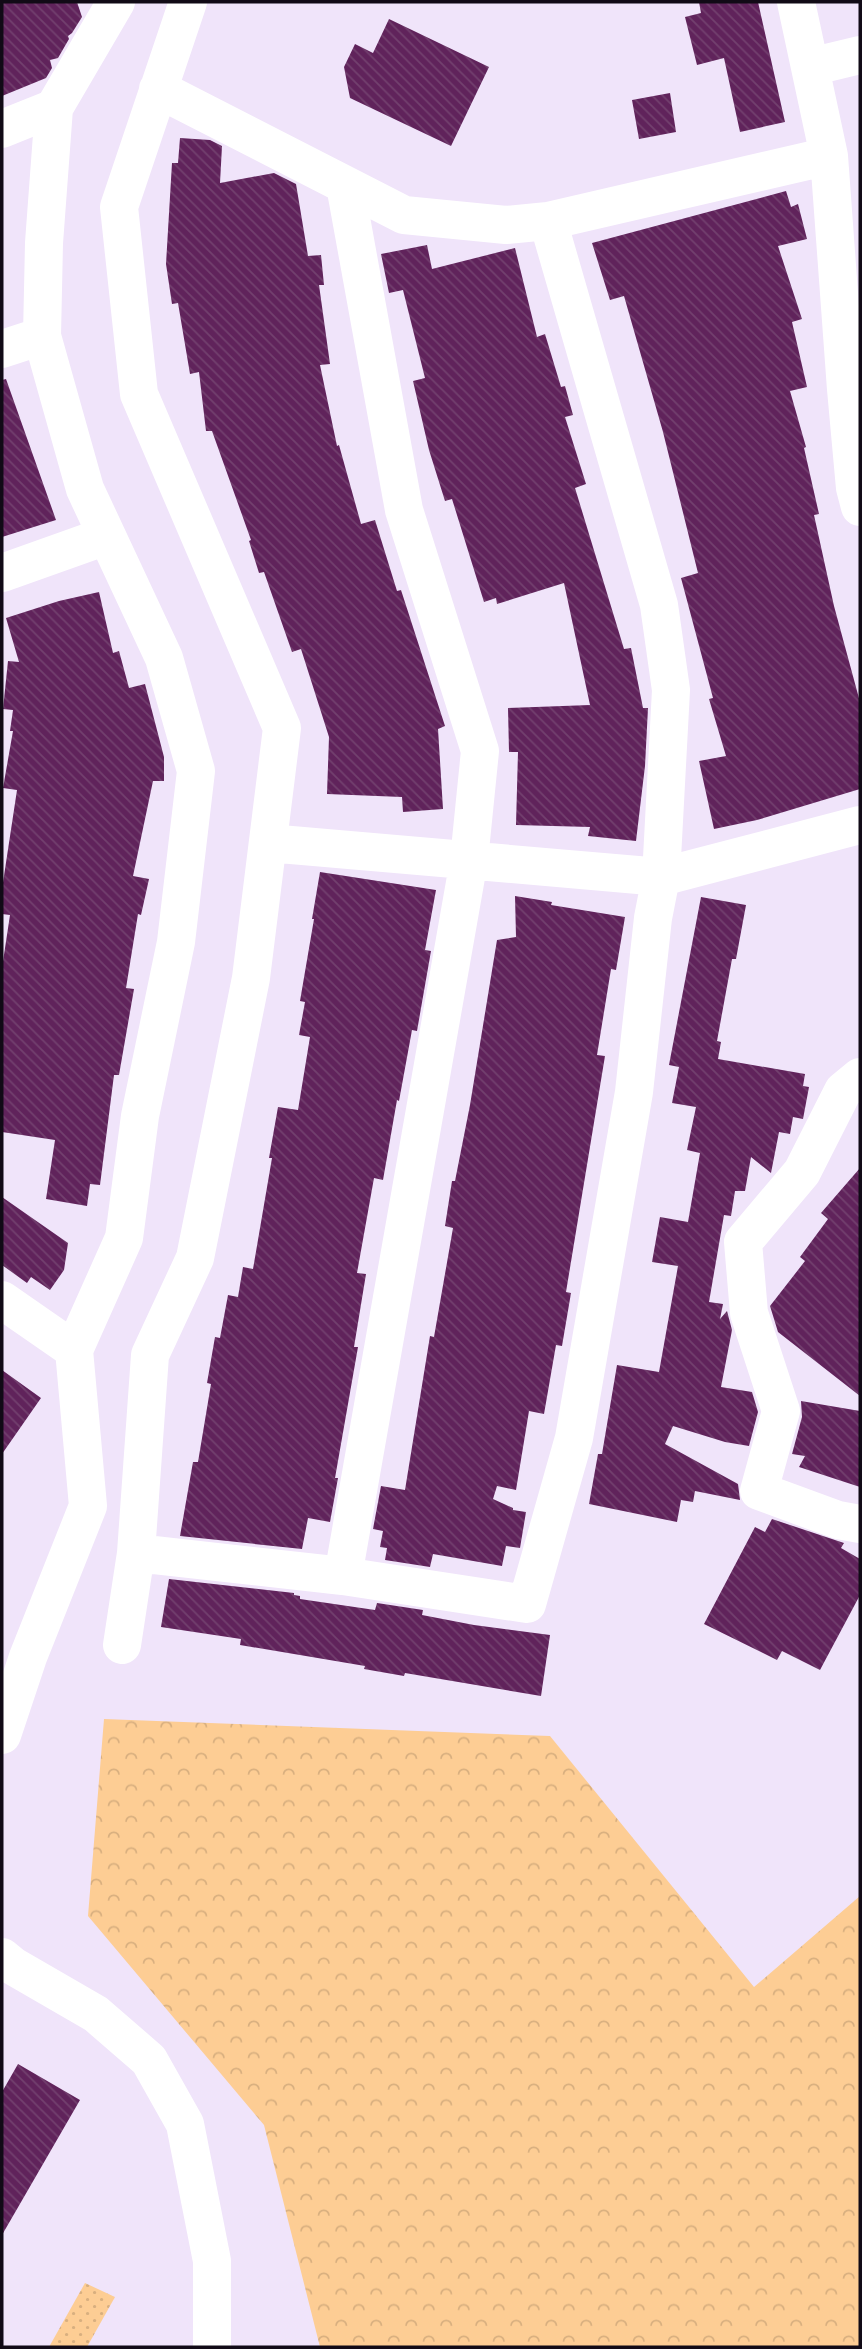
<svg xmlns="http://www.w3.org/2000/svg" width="862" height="2349" viewBox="0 0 862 2349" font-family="'Public Sans',sans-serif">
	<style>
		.grass { fill: url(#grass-dots) }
		.forest { fill: url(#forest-crowns) }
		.building { fill: url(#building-back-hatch) }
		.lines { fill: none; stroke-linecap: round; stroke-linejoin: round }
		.minor { stroke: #fff; stroke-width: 38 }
	</style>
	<defs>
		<pattern id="grass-dots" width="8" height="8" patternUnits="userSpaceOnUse" patternTransform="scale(1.75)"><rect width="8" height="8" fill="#fdcd94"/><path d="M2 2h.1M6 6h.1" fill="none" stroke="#d8af7f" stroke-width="1.8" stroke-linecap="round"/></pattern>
		<pattern id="forest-crowns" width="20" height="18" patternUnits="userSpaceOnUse" patternTransform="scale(1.75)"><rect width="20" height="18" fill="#fdcd94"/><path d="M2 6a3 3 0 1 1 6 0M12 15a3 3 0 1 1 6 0" fill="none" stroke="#d8af7f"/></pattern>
		<pattern id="building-back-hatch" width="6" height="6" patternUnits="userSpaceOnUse" patternTransform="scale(1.75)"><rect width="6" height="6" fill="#60235b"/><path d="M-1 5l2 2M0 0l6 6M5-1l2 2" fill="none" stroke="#72406e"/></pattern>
	</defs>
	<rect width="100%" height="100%" fill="#f0e4fa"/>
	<path class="grass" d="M85,2283L115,2297L87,2347H49Z"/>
	<path class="forest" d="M104,1719L550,1736L754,1987L860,1896V2347H320L264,2125L88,1916Z"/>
	<path class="building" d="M2,2H77L82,17L72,33L68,36L69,39L58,58L50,60L52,68L46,78L2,96Z
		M699,2H758L785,122L740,132L724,58L697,65L685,17L701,13Z
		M389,19L489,67L451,146L350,98L344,67L355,44L373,53Z
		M670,93L676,132L639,139L632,100Z
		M180,138L210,140L222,146L220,183L274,173L296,184L308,256L321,255L324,285H319L330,364L320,365L337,446L339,445L361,524L375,520L397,591L401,590L445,726L438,729L443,809L403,812L402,797L327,794L329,737L301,649L292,652L264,572L259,573L249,541L251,540L212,431H206L199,372L190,374L178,303L172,304L166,264L172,163H178Z
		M786,191L791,207L798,204L807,239L778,246L802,319L792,322L807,387L790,391L806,447L804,448L819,514L814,515L834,606L860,702V789L757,820L714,829L699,761L726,756L709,699L713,698L681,578L698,573L663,432L624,296L610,300L592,243Z
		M427,245L432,269L515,248L537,337L545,334L561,387L565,386L573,415L565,417L586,484L575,488L624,649L631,648L643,708H648L645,766L636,841L588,836L590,827L516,825L518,752H509L508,708L590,705L564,583L497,604L496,598L484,602L452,499L445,501L429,450L413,381L425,378L403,290L389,293L381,254Z
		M6,379L56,520L2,537V380Z
		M99,592L113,653L119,651L129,688L145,684L164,757V781H153L133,876L149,879L141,915L138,914L126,988L134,989L119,1075H114L100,1185L90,1184L87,1206L46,1199L55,1140L2,1132V968L10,915L2,914V889L17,790L3,788L13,731H10L13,710L3,709L8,661L19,662L6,618L59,601Z
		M320,872L436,890L425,950L431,951L417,1031L412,1030L399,1101L397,1100L383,1180L374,1178L357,1273L366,1274L354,1347H358L335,1478H338L330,1522L308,1518L302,1549L180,1536L193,1462H198L211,1384L207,1383L215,1337L220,1338L228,1295L238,1297L243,1267L253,1269L272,1158H269L278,1107L298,1110L310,1037L299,1035L305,1002L300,1001L314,919H312Z
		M515,896L552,902L551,905L625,917L616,970L611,969L597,1055L605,1056L566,1292L571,1293L562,1346L556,1345L544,1414L529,1411L516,1490L497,1486L493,1499L513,1508V1510L526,1512L520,1548L506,1546L502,1566L433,1554L430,1567L385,1560L387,1548L380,1547L383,1531L373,1529L381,1486L405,1490L430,1336L434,1337L453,1228L445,1226L452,1181H455L470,1105L497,940L516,937Z
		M701,897L746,905L736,959H732L717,1041L721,1042L718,1059L805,1074L803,1086L809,1087L803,1119L793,1117L790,1134L779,1132L771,1173L751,1157L745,1191H735L731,1216L724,1215L709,1302L723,1304L720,1319L727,1311L732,1330L721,1387L752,1392L758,1412L749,1446L725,1442L673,1426L665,1444L738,1484L740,1500L695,1491L693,1502L681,1500L677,1522L589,1504L598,1454H602L617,1365L659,1372L678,1266L652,1262L660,1217L688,1222L700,1153L687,1150L696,1107L672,1103L679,1067L669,1065Z
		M860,1168V1396L778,1332L770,1306L805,1261L800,1257L828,1219L821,1213Z
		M2,1197L68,1243L64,1270L50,1290L31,1277L27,1283L2,1265Z
		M2,1370L41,1398L2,1454Z
		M801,1401L860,1411V1487L799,1467L805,1456L792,1454L802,1417Z
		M772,1519L844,1543L841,1548L860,1559V1595L820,1670L782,1651L777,1660L704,1624L755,1527L765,1532Z
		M169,1579L294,1593V1595L300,1596V1599L375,1610L377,1603L423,1610L422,1615L474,1625L550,1635L541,1696L405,1673L404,1676L364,1669L365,1666L240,1645L241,1639L161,1627Z
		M18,2064L80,2100L2,2235V2092Z"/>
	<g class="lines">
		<path class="minor" d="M796,2L829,156
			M810,67L860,55
			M158,89L404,215L506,225L548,221L829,156L846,389L855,488L860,507
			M2,129L54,108
			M2,349L42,336
			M2,573L106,536
			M268,843L661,877L860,825
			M860,1077L843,1091L802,1172L743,1242L749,1313L781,1411L759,1491L838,1520L860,1524
			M2,1300L74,1350
			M136,1553L343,1576L527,1604L574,1438L634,1092L653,918L661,877L671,690L659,605L548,221
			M343,1576L469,860L480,751L404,510L345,185
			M122,1645L136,1553L150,1355L195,1258L251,978L282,728L139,394L119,207L188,2
			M2,1735L28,1657L88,1506L74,1350L124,1238L140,1116L176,942L196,771L164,658L85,489L42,336L44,243L54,108L116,2
			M2,1957L13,1966L96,2014L149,2060L185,2124L212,2261V2347"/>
	</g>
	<rect width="862" height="2349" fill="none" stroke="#110a16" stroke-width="7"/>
</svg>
